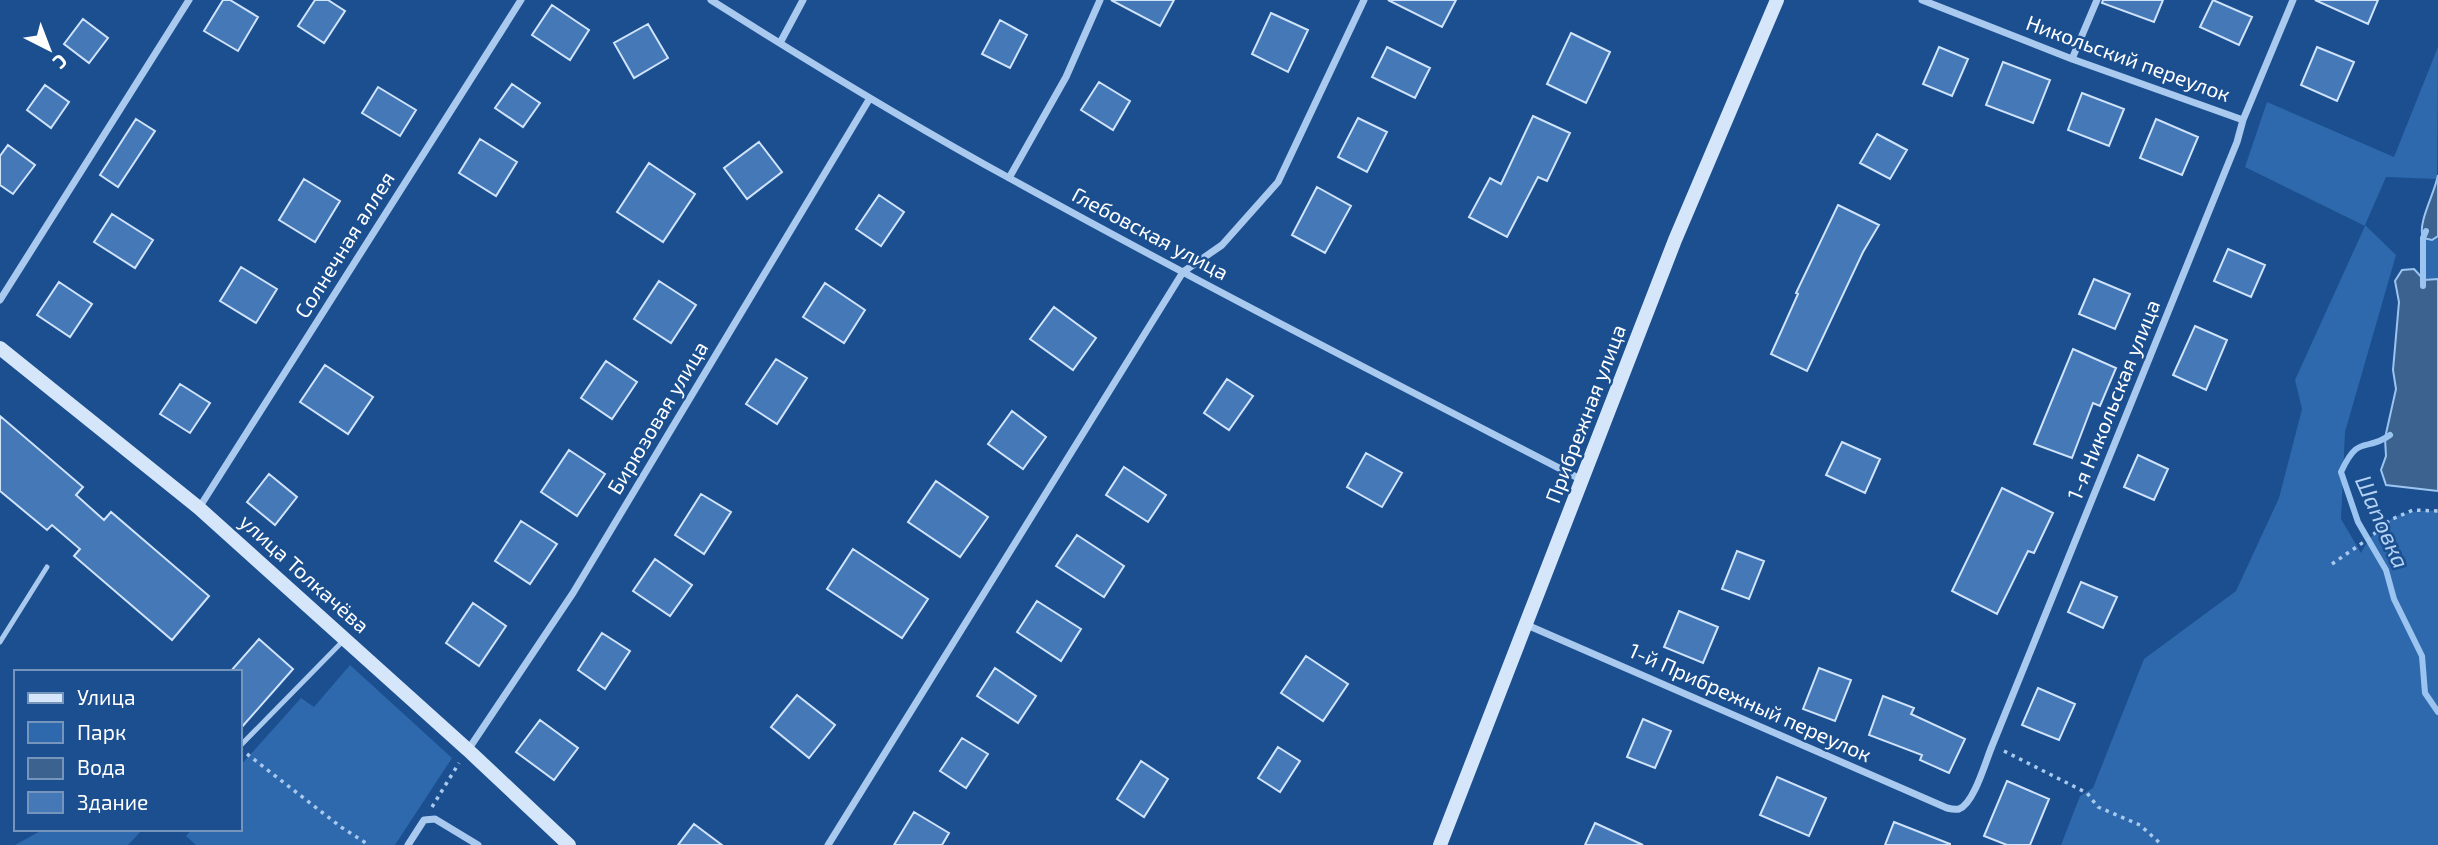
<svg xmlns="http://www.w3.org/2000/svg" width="2438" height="845" viewBox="0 0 2438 845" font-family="'Exo 2',sans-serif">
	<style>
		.green { fill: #2e69ad }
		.water { fill: #3c6290; stroke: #9cc4f0; stroke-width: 2 }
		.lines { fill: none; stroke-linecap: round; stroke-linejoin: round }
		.stream { stroke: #9cc4f0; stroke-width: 6 }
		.building { fill: #4478b7; stroke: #cfe3fa; stroke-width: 2 }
		.path { stroke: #a9c9ee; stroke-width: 3.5; stroke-dasharray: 3.5 5; stroke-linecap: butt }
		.lane { stroke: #a9c9ee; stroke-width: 5 }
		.street { stroke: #a9c9ee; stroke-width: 7 }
		.secondary { stroke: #d6e6fa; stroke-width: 14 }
		.labels { text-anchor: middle; stroke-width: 5; stroke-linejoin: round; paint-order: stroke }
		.street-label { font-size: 21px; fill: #fff; stroke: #1b4f8f }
		.water-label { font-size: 23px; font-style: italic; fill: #b5d3f5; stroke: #1b4f8f }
	</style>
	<rect width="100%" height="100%" fill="#1b4f8f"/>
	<path class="green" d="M2438,47L2437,179L2386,177L2365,225L2396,255L2345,432L2341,519L2361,553C2380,519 2400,509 2438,511V845H2061L2080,796L2093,788L2144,659L2236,591L2279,498L2302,409L2295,380L2365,226L2245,167L2267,102L2394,157Z
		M2438,236V279L2424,280L2423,238L2432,240Z
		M350,665L452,758L395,845H196L186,836L192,829H240V766L301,698L314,707Z
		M44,829H143L128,845H15Z"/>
	<path class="water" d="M2438,175V236L2432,240L2423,238C2417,223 2435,193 2438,175Z
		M2414,269L2424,280L2438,279V491L2386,485L2381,470L2386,456L2385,438L2396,389L2393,370L2399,302L2395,281L2402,270Z"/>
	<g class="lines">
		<path class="stream" d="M2423,286V238L2426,231
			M2390,435C2365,453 2359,433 2341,472L2358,522L2386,570L2394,599L2422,656L2425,693L2438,712"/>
	</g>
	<path class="building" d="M223,0H230L258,17L238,51L204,31Z
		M315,0H328L345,11L324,43L298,26Z
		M1111,0H1174L1160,26Z
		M1388,0H1456L1442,27Z
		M2103,0H2163L2154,22L2102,3Z
		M2213,0L2252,17L2239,45L2200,27Z
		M2315,0H2378L2368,24Z
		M552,5L589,30L570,60L532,35Z
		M1271,13L1308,30L1288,72L1252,54Z
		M83,19L108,38L89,63L64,44Z
		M1000,20L1027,35L1010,68L982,54Z
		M648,24L668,58L634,78L614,43Z
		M1571,33L1610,52L1586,103L1547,84Z
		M1387,47L1430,68L1415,98L1372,77Z
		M1939,47L1968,59L1952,96L1923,84Z
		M2317,47L2354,62L2337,101L2301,85Z
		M2003,62L2050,80L2033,123L1986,105Z
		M1099,82L1130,101L1113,130L1081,110Z
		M512,84L540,103L523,127L495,108Z
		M45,85L69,102L51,128L27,110Z
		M378,87L416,110L400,136L362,113Z
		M2082,93L2124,109L2109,146L2068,130Z
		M1533,116L1570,133L1547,181L1538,177L1507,237L1469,217L1490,178L1501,184Z
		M1358,118L1387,132L1367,172L1338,157Z
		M136,119L155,131L118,187L100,175Z
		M2156,119L2198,137L2182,175L2140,158Z
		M1877,134L1907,150L1890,179L1860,163Z
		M480,139L517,162L496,196L459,173Z
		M759,142L782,172L747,199L724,168Z
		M8,145L35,165L13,194L0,185V156Z
		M649,163L695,194L663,242L617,212Z
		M304,179L340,201L315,242L279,220Z
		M1317,187L1351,206L1325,253L1292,235Z
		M879,195L904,212L881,246L856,229Z
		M1838,205L1879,225L1863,252L1807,371L1771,354L1798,294L1796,293Z
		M112,214L153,240L135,268L94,242Z
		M2228,249L2265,265L2251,297L2214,281Z
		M241,267L277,289L256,323L220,301Z
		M2094,279L2130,294L2115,329L2079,314Z
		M659,281L696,305L671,343L634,319Z
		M59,282L92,304L70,337L37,315Z
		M825,283L865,310L844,343L803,317Z
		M1054,307L1096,338L1073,370L1030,339Z
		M2195,326L2227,340L2206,390L2173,375Z
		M2073,349L2116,368L2100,406L2093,403L2072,458L2034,444Z
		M776,359L807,378L777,424L746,404Z
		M606,361L637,382L612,419L581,398Z
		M325,365L373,397L348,434L300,402Z
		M1227,379L1253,396L1229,430L1204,413Z
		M180,384L210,403L190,433L160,414Z
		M1012,411L1046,437L1023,469L988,444Z
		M0,416L83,487L76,495L104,520L111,512L209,596L172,640L74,556L80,549L52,525L47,530L0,491Z
		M1842,442L1880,459L1865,493L1826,475Z
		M569,450L605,474L577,516L541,492Z
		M1366,453L1402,473L1382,507L1347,487Z
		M2138,455L2168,469L2154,500L2124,487Z
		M1124,467L1166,495L1148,522L1106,495Z
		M269,474L297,497L275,525L247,502Z
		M936,481L988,517L960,557L908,522Z
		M2002,488L2053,513L2034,553L2028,551L1997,614L1952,591Z
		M701,494L731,512L704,554L675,535Z
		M521,521L557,544L530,584L495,561Z
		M1077,535L1124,566L1104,597L1056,566Z
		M853,549L928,599L902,638L827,589Z
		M1737,551L1764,561L1749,599L1722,589Z
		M655,559L692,585L670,616L633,591Z
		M2081,582L2117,597L2103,628L2068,612Z
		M1037,601L1081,629L1061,661L1017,632Z
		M473,603L506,626L479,666L446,643Z
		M1679,611L1718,627L1703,663L1664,647Z
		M602,633L630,651L605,689L578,670Z
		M259,639L293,669L240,729V672H230Z
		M1306,656L1348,684L1323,721L1281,693Z
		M995,668L1036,696L1018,723L977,696Z
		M1819,668L1851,680L1835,721L1803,709Z
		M2038,688L2075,704L2059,740L2022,725Z
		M797,695L835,725L809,758L771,727Z
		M1883,696L1914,708L1911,714L1965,739L1949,773L1920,760L1922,755L1869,735Z
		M1643,719L1671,731L1655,768L1627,757Z
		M540,720L578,748L554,780L516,752Z
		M962,738L988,754L966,788L940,771Z
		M1278,747L1300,761L1280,792L1258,778Z
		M1141,761L1168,779L1144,817L1117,799Z
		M1777,777L1826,798L1809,836L1760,815Z
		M2007,781L2049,799L2030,845H2007L1984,836Z
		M914,812L949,833L942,845H894Z
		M1894,822L1950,844V845H1885Z
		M1595,823L1643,845H1585Z
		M694,824L722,845H678Z"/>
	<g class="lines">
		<path class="path" d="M2332,564L2368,539L2390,520L2413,510L2438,511
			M2004,751L2087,793L2098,807L2140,825L2162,845
			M247,754L341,827L369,845
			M432,807L459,763"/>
		<path class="lane" d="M0,642L47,567
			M240,746L343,641"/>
		<path class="street" d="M711,0C809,62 909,123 1011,179C1199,283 1391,381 1582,480
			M1922,0L2072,59L2243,120
			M780,43L803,0
			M2072,59L2097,0
			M1009,178L1066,77L1100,0
			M0,300L189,0
			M199,508L521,0
			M1527,625L1947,808C1951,809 1955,810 1959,809C1974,804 1986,760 1992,746L2237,142L2243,120L2293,0
			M468,750L573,593L870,98
			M408,845L424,820L435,819L478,845
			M828,845L1183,272L1222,245L1278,182L1364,0"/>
		<path class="secondary" d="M0,348L199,508L468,750L569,845
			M1440,845L1675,240L1777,0"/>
	</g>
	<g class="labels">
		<g class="street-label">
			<text transform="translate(2128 59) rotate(20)" y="7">Никольский переулок</text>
			<text transform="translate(1150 234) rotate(28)" y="7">Глебовская улица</text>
			<text transform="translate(345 245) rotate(-58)" y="7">Солнечная аллея</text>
			<text transform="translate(2114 400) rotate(-68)" y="7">1-я Никольская улица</text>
			<text transform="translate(1586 414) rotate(-69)" y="7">Прибрежная улица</text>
			<text transform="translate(658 418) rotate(-59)" y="7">Бирюзовая улица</text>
			<text transform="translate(304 574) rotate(42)" y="7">улица Толкачёва</text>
			<text transform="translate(1750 703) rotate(24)" y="7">1-й Прибрежный переулок</text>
		</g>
		<g class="water-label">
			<text transform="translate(2382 522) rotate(66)" y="8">Шаповка</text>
		</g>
	</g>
	<rect x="14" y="670" width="228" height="161" fill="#1b4f8f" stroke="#7695bc" stroke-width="2"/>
	<rect x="28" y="693" width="35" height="10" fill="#d6e6fa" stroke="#7695bc" stroke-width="2"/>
	<text x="77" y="705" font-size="21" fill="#ffffff">Улица</text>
	<rect x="28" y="722" width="35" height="21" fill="#2e69ad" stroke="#7695bc" stroke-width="2"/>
	<text x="77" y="740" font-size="21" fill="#ffffff">Парк</text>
	<rect x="28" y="758" width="35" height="21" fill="#3c6290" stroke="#7695bc" stroke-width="2"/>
	<text x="77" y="775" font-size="21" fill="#ffffff">Вода</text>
	<rect x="28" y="792" width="35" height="21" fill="#4478b7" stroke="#7695bc" stroke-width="2"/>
	<text x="77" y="810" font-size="21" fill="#ffffff">Здание</text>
	<g transform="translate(49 49) rotate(138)" stroke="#1b4f8f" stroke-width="5" paint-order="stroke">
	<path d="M0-5L12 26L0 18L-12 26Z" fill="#ffffff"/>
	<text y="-10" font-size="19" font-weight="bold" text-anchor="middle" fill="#ffffff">С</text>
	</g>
</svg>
